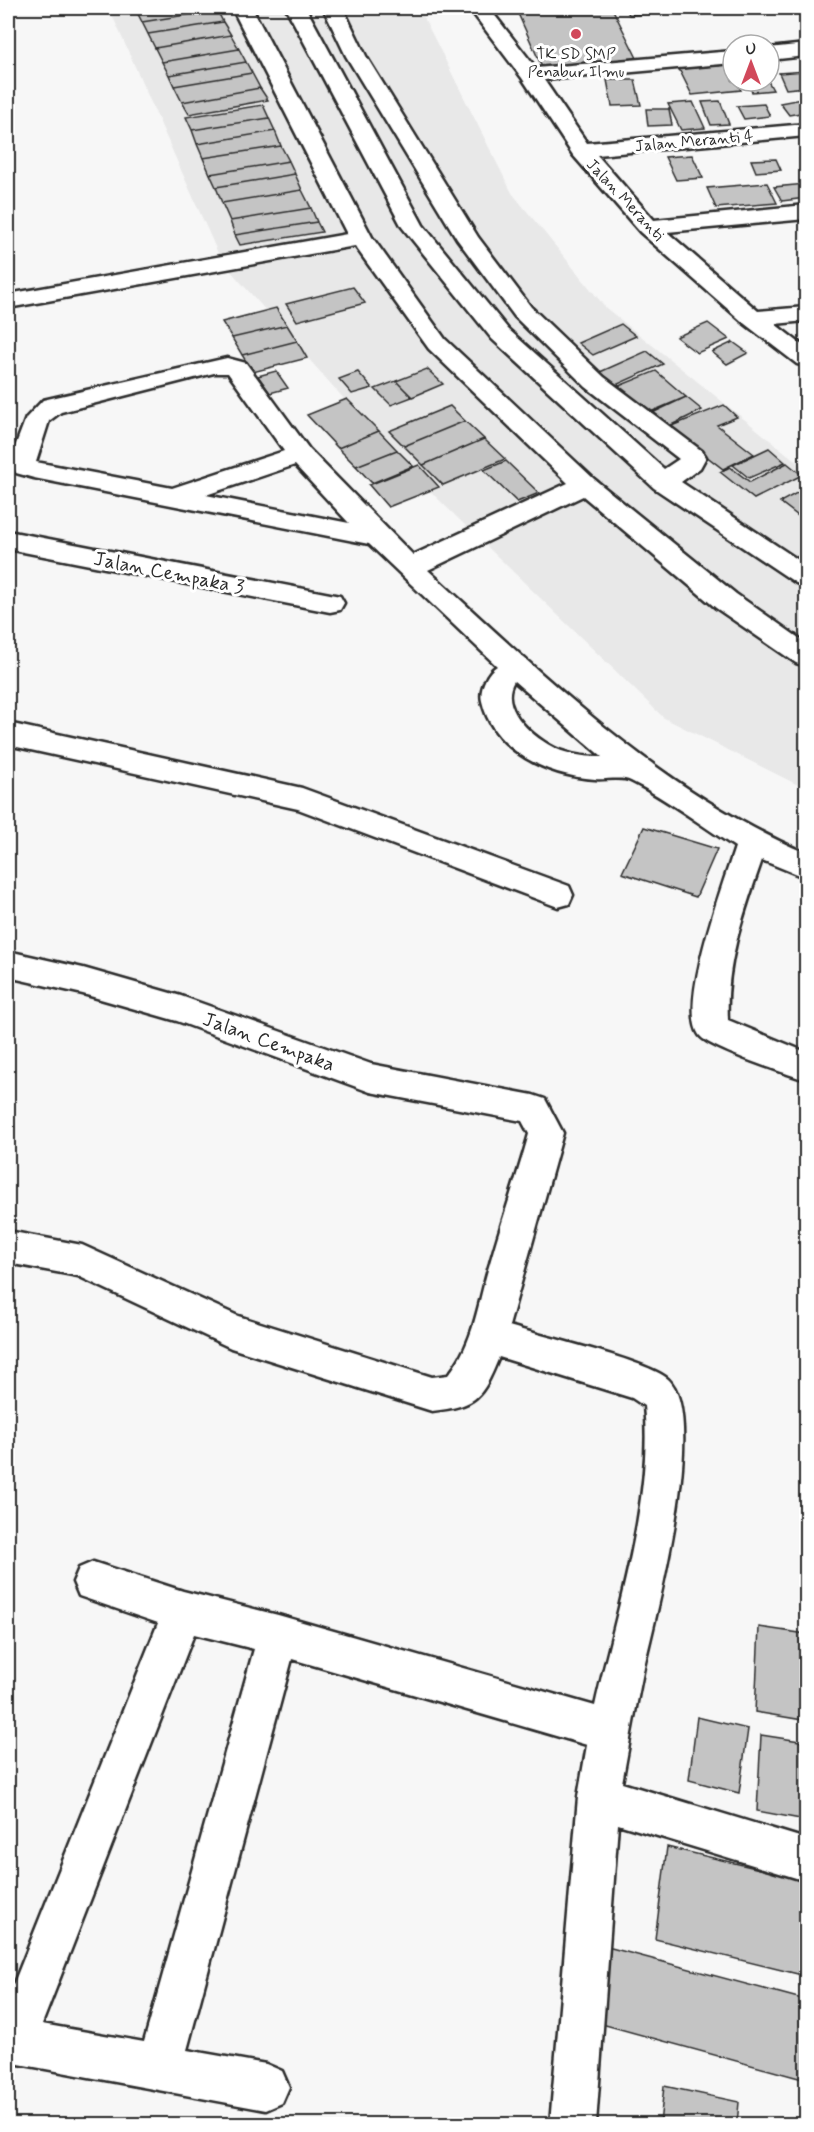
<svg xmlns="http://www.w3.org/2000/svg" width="814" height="2132" viewBox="0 0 814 2132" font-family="Mynerve,sans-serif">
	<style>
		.built { fill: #e8e8e8 }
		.building { fill: #c4c4c4; stroke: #2b2b2b; stroke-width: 1.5 }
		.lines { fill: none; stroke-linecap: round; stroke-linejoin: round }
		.minor-casing { stroke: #2b2b2b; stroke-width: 5 }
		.minor { fill: #fff; fill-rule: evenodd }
		.poi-dot { fill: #d1495b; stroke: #fff; stroke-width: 2 }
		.labels { text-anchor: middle; stroke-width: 6; stroke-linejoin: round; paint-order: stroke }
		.far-poi-label { font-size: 16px; fill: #2b2b2b; stroke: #fff }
		.far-street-label { font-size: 16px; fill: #2b2b2b; stroke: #fff }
		.street-label { font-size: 20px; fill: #2b2b2b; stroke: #fff }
	</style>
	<rect width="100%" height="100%" fill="#f7f7f7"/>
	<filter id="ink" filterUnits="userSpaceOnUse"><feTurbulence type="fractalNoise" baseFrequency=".0167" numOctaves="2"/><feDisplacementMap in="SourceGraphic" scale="12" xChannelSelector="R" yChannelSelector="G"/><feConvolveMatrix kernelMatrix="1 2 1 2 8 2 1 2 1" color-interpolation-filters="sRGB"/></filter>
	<g filter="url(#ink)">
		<path class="built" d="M109,8H419L512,193L606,308L801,465L806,464V789L664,718L400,462L221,260Z"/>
		<path class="building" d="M152,8H216L217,10L142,22L136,10Z
			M537,8H612L637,58L542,67L516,9Z
			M626,8H680L682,12L629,15Z
			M687,8H729L732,13L690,15Z
			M736,8H771L772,10L738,12Z
			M217,10L223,22L148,34L142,22Z
			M223,22L231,35L155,48L148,34Z
			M231,35L239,49L162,62L155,48Z
			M239,49L246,62L169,75L162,62Z
			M246,62L252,73L174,86L169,75Z
			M727,65L733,81H736L741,90L692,95L679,69Z
			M806,71V87L786,89L779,73Z
			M252,73L260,88L182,102L174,86Z
			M607,80H635L641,105L612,106Z
			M746,81H768L773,90L752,92Z
			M260,88L268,100L189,114L182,102Z
			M801,99L806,107V112L789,115L780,103Z
			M720,101L729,124L711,125L702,102Z
			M693,102L705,128L681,130L668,104Z
			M764,104L770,116L744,119L737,106Z
			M263,105L269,118L192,130L186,117Z
			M646,109H669L672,125L648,126Z
			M269,118L275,131L197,144L192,130Z
			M275,131L281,146L203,158L197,144Z
			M281,146L289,161L210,174L203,158Z
			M692,155L703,178L676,180L665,157Z
			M776,159L781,170L756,172L751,160Z
			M289,161L295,174L216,187L210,174Z
			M295,174L302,190L222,203L216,187Z
			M767,183L777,203L716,208L707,188Z
			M806,184V198L782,201L774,187Z
			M302,190L311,208L230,221L222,203Z
			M311,208L317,222L235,235L230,221Z
			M317,222L322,232L240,245L235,235Z
			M353,287L365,303L297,321L286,304Z
			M276,308L287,325L232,338L222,322Z
			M708,323L729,339L697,353L676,337Z
			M621,324L636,336L593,355L578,343Z
			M287,325L297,341L242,355L232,338Z
			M297,341L307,358L253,372L242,355Z
			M733,342L748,353L727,364L712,352Z
			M647,351L663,364L616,385L600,372Z
			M427,369L443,384L412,397L396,381Z
			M276,371L288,388L270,393L258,376Z
			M656,371L686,397L648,413L619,386Z
			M358,372L372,388L352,394L339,379Z
			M396,381L412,397L391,405L375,389Z
			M686,397L702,410L663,429L646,416Z
			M347,399L379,431L338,448L307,415Z
			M724,405L737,417L717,425L754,454L723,469L669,427Z
			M450,406L465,421L404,446L389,431Z
			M465,421L484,439L423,465L404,446Z
			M379,431L397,450L356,466L338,448Z
			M484,439L505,459L443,485L423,465Z
			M769,448L785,462L749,478L733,465Z
			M397,450L413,466L372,483L356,466Z
			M506,461L539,493L517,502L484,470Z
			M787,463L802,475L754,499L720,472L730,467L750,482Z
			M419,465L439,487L388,507L369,485Z
			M806,488V522L780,502Z
			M644,827L717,849L696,897L622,873Z
			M759,1627L806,1634L803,1720L755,1712Z
			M697,1717L748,1729L739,1793L689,1780Z
			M761,1735L806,1742V1820L757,1811Z
			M667,1847L806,1880V1976L655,1939Z
			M600,1945L806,2000V2080L587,2020Z
			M664,2086L739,2102L737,2124H660Z"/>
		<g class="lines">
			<g class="minor-casing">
				<path id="minor" d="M232,8H252L372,237L445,339L594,479L736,594L806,643V666L796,663L716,608L583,496L428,570C544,676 660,791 806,853V878L762,860C744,912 725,964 728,1020L806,1052V1080C787,1074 714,1050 701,1037C675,1011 725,879 735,847C701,825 667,799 631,781C622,776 606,780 595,779C550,776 493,752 482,701C479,690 487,672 497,666L369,544L34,478L16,473L10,460L26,418L43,400L227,358L246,363L309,449L413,555L568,483L429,349L355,246L8,308V294L347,234ZM214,373H228L284,451L172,488L36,462L49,421L61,412ZM295,465L349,523L206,495ZM514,681L602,757C590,757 577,756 565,752C541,745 496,710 514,681Z
					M286,8H306L423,225L508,329L664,469L679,459L586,387L515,317L457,239L346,56L323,8H343L366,56L478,237L531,307L604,377L702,451L706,457L700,468L681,482L806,565V586L796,583L654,488L492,339L402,227Z
					M469,8H489L536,68L733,51V63L544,80L587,143L806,124V136L597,155L654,220L806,205V219L667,232L758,311L806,307V321L775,324L806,348V366L797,364L745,324L640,232L573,155L522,78Z
					M806,44V56L769,60V48Z
					M8,531L330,594L340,596L344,603L340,610L330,612L8,549Z
					M8,723L302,788L569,886L573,895L569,904L558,907L298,809L8,745Z
					M8,951L83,968L181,996L371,1064L533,1095L545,1099L563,1133L509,1326C541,1336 649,1361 668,1379C709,1417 656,1614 644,1667C636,1706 629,1744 622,1783L806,1839V1881L618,1824L596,2124H550L578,1797L587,1745L292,1659L187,2050L266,2064L282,2071L289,2087L282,2103L266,2110L8,2062V1998L158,1623L79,1596L73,1582L79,1568L93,1562L183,1591L278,1615L595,1706C615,1617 654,1496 644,1406L632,1398L499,1357C482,1398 477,1406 432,1411L231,1348L78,1276L8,1263V1231L82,1245L238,1316L432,1377L448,1375C475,1343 478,1301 490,1263C502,1220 517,1177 529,1134L522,1121L370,1092L177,1021L83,994L8,977ZM194,1634L254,1649L144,2042L42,2024Z"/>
			</g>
			<use href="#minor" class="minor"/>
		</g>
	</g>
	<circle class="poi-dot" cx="576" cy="34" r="6"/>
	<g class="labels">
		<g class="far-poi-label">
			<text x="576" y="59">TK SD SMP<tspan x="576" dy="18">Penabur Ilmu</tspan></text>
		</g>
		<g class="far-street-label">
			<text transform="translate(694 140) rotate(-5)" y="6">Jalan Meranti 4</text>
			<text transform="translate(626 199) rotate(47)" y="6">Jalan Meranti</text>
		</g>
		<g class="street-label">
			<text transform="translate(169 572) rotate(11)" y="7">Jalan Cempaka 3</text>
			<text transform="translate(269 1041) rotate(20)" y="7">Jalan Cempaka</text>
		</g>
	</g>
	<rect width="814" height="2132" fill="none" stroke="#fff" stroke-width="30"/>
	<rect x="15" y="15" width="784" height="2102" fill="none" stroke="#2b2b2b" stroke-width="2" filter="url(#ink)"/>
	<g transform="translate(751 63)"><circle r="28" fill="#ffffff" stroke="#aaaaaa" stroke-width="1.5"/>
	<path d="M0-4.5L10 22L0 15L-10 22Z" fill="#d1495b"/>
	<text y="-9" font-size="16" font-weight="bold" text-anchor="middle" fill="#2b2b2b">U</text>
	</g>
</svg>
